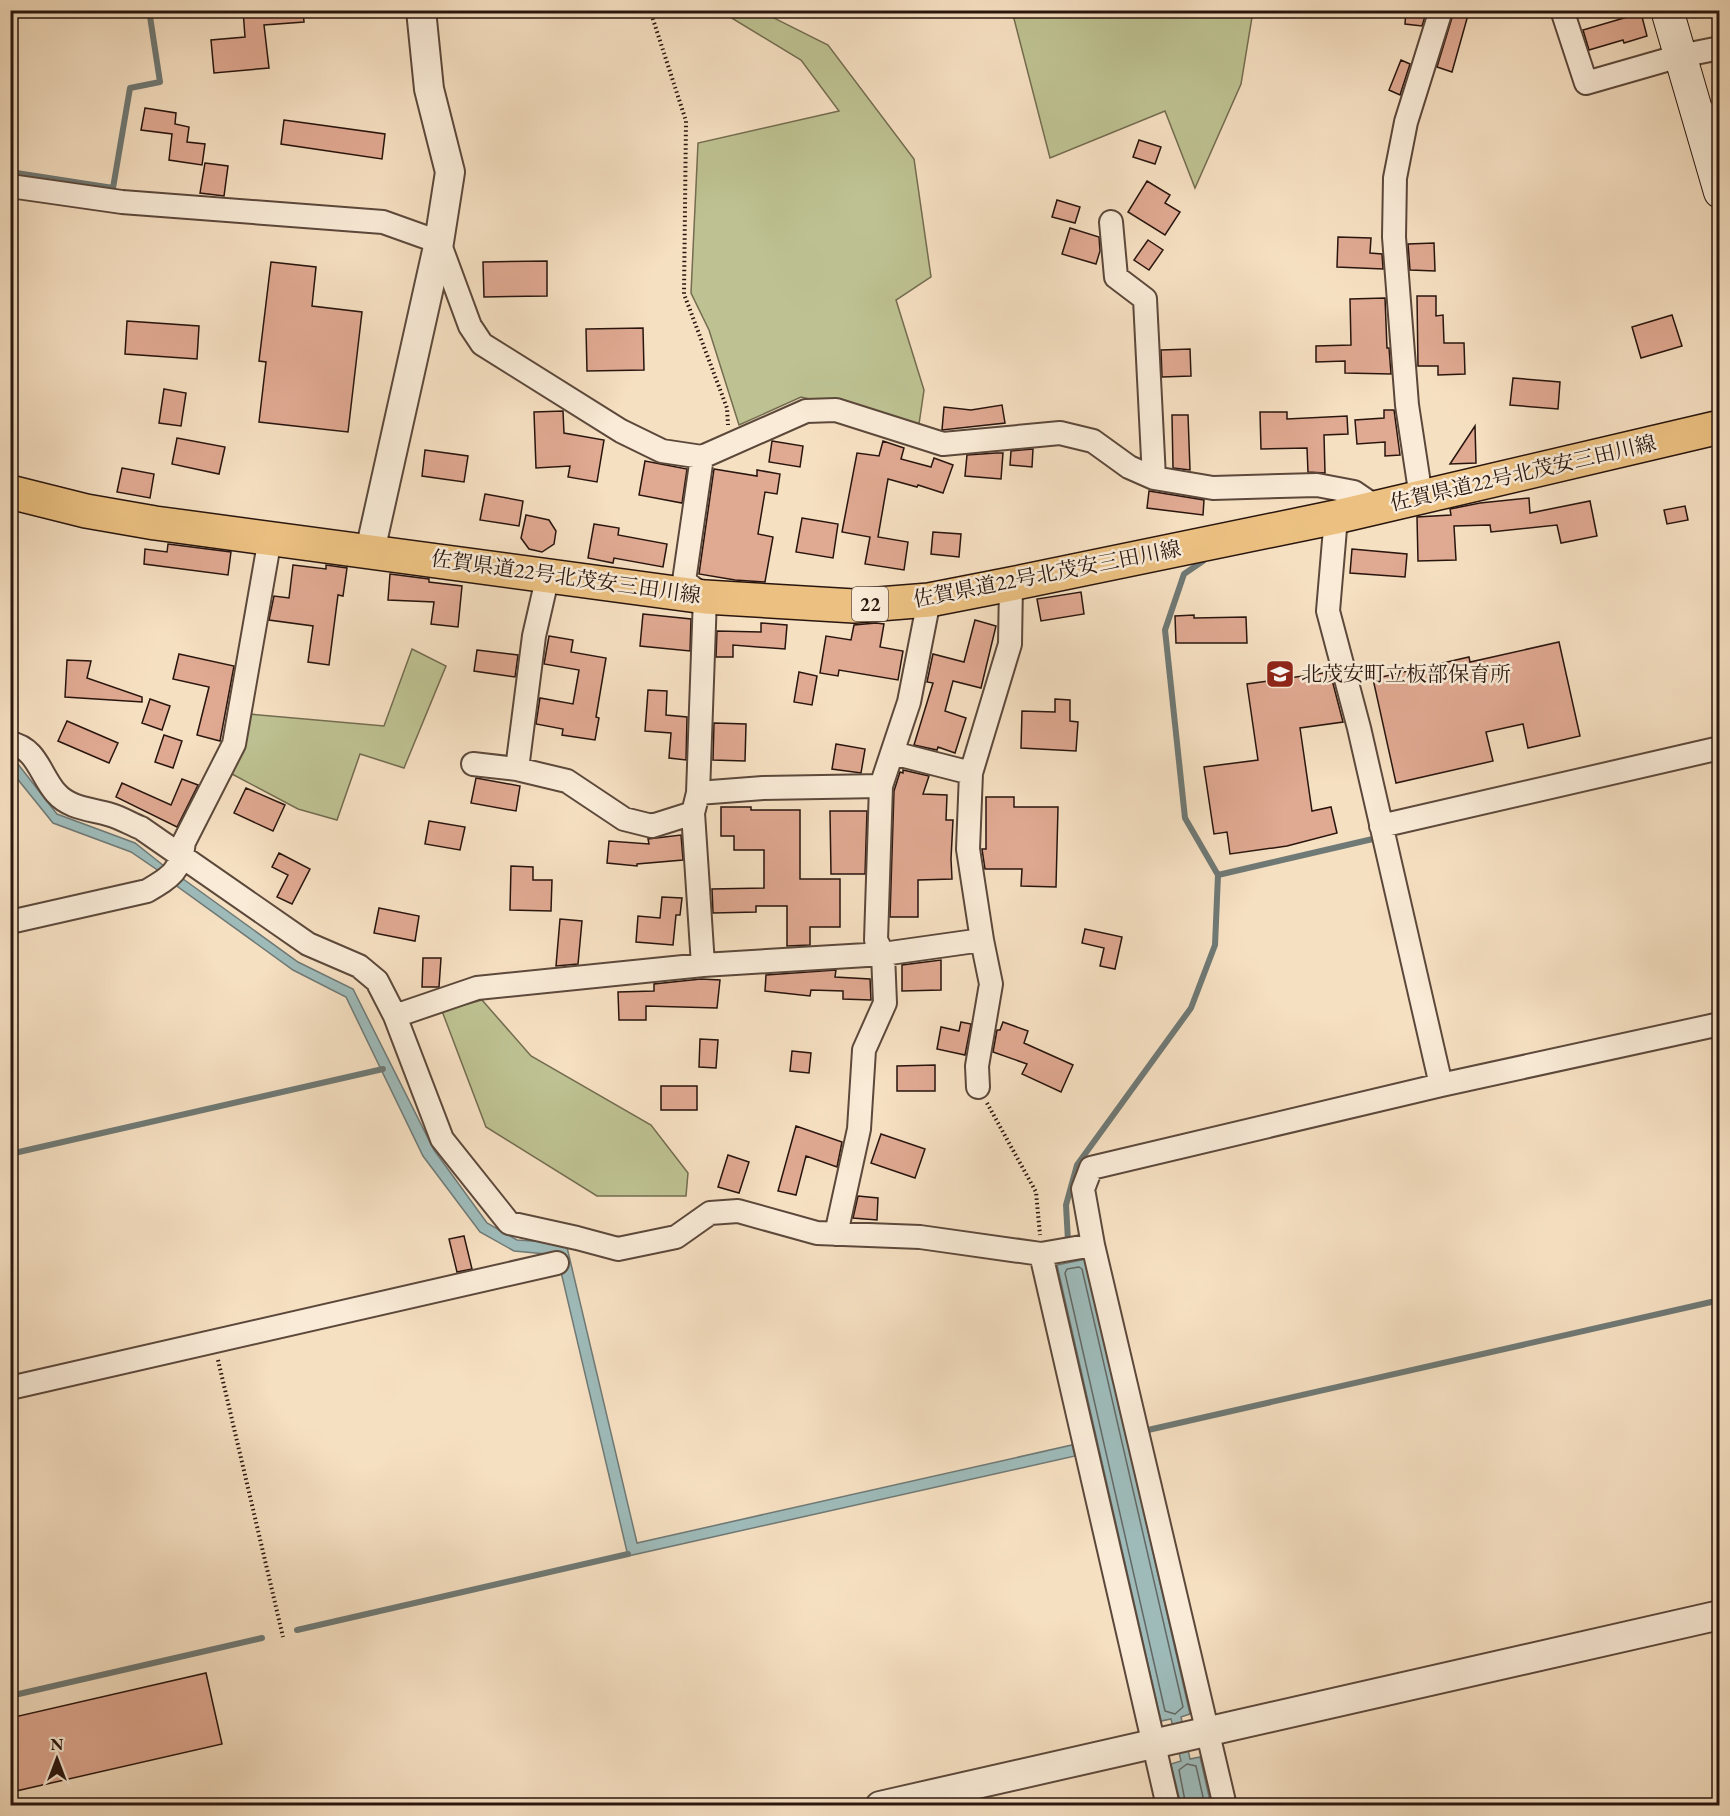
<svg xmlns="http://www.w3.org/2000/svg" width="1730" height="1816" viewBox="0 0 1730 1816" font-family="'EB Garamond','Noto Serif JP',serif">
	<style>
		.green { fill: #bec292; stroke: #736c50; stroke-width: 1.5 }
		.water { fill: #9ebbba; stroke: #6f7975; stroke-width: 1.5 }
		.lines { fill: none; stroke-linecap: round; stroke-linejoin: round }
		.shore { stroke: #636864; stroke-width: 1.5 }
		.stream { stroke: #6f7975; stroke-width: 6 }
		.building { fill: #e0a992; stroke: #28150e; stroke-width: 1.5 }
		.minor-casing { stroke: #5c483b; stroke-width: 26 }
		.tertiary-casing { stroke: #5c483b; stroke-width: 32 }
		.secondary-casing { stroke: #28150e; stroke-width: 34 }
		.primary-casing { stroke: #28150e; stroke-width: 36 }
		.path { stroke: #28150e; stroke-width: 4; stroke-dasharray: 1.5 3; stroke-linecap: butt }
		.minor { stroke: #f9ebd7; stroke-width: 22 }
		.tertiary { stroke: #f9ebd7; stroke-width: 28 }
		.secondary { stroke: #f9ebd7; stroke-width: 32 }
		.primary { stroke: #ebc081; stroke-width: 33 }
		.labels { text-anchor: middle; stroke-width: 5; stroke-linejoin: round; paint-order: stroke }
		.shield { fill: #f9ebd7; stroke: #67554a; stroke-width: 1.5 }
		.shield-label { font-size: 20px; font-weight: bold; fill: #28150e }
		.street-label { font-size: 21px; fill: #28150e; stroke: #f9ebd7 }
		.poi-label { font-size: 21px; fill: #28150e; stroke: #f9ebd7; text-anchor: start }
	</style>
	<rect width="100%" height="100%" fill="#f6e0c2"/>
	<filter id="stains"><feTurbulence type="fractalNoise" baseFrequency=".00333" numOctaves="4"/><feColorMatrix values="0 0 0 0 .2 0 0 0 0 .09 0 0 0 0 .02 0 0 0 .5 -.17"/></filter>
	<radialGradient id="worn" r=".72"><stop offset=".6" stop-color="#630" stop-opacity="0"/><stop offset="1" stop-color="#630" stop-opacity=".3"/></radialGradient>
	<path class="green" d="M720,11H760L828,45L914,159L931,277L896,300L924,390L919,424L801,397L739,425L709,330L691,293L698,143L839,111L801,60Z
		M1012,11H1253L1241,84L1195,188L1165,111L1050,158Z
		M412,649L446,666L404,768L360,754L337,820L298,809L232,774L249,714L384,726Z
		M482,1000L531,1056L651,1125L688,1173L686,1196H597L486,1127L442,1011Z"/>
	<path class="water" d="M14,759L57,814L135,843L164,866L159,871L131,852L53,823L11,771L10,760Z
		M179,876L298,962L353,989L434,1150L487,1223L517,1240L566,1243L637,1543L1072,1445L1075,1456L628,1556L557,1255L514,1251L480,1232L423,1156L346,997L293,970L174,884Z
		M1086,1259L1190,1714L1181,1717L1190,1759L1200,1757L1211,1805H1181L1171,1764L1181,1761L1171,1719L1161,1721L1057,1265Z"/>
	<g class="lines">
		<path class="shore" d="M1079,1267L1082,1269L1183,1707L1175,1714L1165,1711L1065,1273L1067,1269Z
			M1186,1806L1179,1770L1187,1764L1196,1766L1205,1806"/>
		<path class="stream" d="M10,172L113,188L130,88L160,82L149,10
			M1218,875L1377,838
			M10,1154L383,1069
			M1068,1241L1066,1205L1077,1165L1191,1008L1215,945L1218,875L1185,818L1165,630L1184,574L1203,561
			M1148,1430L1720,1300
			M297,1630L628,1554
			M10,1696L262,1638"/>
	</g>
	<path class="building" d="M243,10H303L304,22L264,25L269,68L214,73L211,40L245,37Z
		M1406,10H1427L1422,26L1405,24Z
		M1454,11L1468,15L1452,72L1437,67Z
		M1641,13L1647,36L1624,43L1623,40L1589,50L1583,30Z
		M1401,60L1410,64L1400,95L1389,90Z
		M145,108L176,113L175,124L189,127L187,142L205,144L202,165L169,160L172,134L141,130Z
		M284,120L385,134L382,159L281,144Z
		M1139,140L1161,147L1155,164L1133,157Z
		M205,163L228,166L224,196L200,193Z
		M1147,181L1170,195L1165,203L1180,212L1165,235L1128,212Z
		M1057,200L1080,207L1075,223L1052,217Z
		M1070,228L1099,237L1100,251L1096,264L1062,254Z
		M1338,237L1371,238L1370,253L1382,254L1383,269L1337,267Z
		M1148,240L1163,250L1149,270L1134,260Z
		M1434,243L1435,271L1410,270L1408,244Z
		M547,261V296L484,297L483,262Z
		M271,262L316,267L312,306L362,312L348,432L259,422L266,362L259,361Z
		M1417,296H1436V316L1443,315L1444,343H1464L1465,374L1438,375V366H1418Z
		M1385,298L1387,348H1389L1391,374L1345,373V361L1316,362V346L1351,345L1350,299Z
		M1672,315L1682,346L1641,358L1632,327Z
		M127,321L199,326L197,359L125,354Z
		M643,328L644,370L587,371L586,329Z
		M1190,349L1191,376L1162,377L1161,350Z
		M1513,378L1560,382L1558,409L1510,405Z
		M164,389L186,393L181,426L159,423Z
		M1002,405L1005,423L942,430L944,407L971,410Z
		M1384,410H1394L1400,455L1385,456V442L1357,444L1355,420L1384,418Z
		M563,411L564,433L604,440L597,482L568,477L570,466L536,468L534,412Z
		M1260,412H1287V419L1347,416L1348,434L1324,435L1325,473L1308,472L1307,448L1261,449Z
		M1172,415H1188L1190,470L1173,468Z
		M1475,426L1476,463L1450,464Z
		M177,438L225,447L219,474L172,464Z
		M772,441L803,446L800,467L769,462Z
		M883,441L904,448L901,459L931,467L934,458L953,465L943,493L918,485L917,487L888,479L878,537L908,542L904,570L865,564L870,537L842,532L857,453L879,456Z
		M1033,449L1032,467L1010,465L1011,451Z
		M425,450L468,456L464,482L422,476Z
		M996,453H1003L1001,479L965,476L967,455Z
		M645,461L687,469L682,503L639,495Z
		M122,468L154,474L150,498L117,492Z
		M714,469L757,476V470L780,474L777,494L765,492L758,534L773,537L765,582L735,580L699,574Z
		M1149,491L1204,500L1203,515L1147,508Z
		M485,494L523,501L519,526L480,520Z
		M1529,498L1530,513L1590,501L1597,536L1561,543L1557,525L1491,532L1490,525L1454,526L1456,560L1418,561L1417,517L1451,515L1450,509L1480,503Z
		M1685,506L1688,520L1667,524L1664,510Z
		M526,515L549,520L556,531L554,544L542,552L529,549L521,538Z
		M802,518L838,524L833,558L796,552Z
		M594,524L619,528L618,535L667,544L663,567L614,558L613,563L588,558Z
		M933,532L961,534L959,557L931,554Z
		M168,544L231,552L228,575L144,564L145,549L167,552Z
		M1352,549L1407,554L1405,577L1350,573Z
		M293,565L326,569V565L347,568L343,596L338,595L329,665L308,662L313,626L269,620L274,596L289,598Z
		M390,574L429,579V582L462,586L458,627L431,624L434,602L388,600Z
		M1081,592L1084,614L1041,621L1037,599Z
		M643,614L691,619L690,651L640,646Z
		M1194,615V618L1246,617L1247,643H1176L1175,616Z
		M975,620L996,626L981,688L953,681L945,711L966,718L955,753L938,747L937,750L914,745L933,683L927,682L933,654L964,662Z
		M761,623L787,625L785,649L733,645V657H716L717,631L761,632Z
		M876,623L884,624L880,647L903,651L898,680L839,670L838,676L820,673L826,636L851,640L854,625Z
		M549,636L573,640L571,652L606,658L596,717L599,718L595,740L562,735L563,729L536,724L540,698L573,704L579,670L544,664Z
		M1559,642L1580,736L1528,748L1523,724L1486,732L1493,761L1396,783L1373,679L1469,657L1470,662Z
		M477,650L518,655L515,677L474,671Z
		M179,654L234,666L220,741L197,735L209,687L173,679Z
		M67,660L91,661L87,678L142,697V702L65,697Z
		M799,672L817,676L812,705L794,702Z
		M1330,672L1343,722L1300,728L1312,811L1331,807L1337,833L1287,846L1230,854L1227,832L1214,834L1204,767L1258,760L1247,684Z
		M648,690L667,691L666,715L687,717L686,760L669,758L671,733L645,731Z
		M150,699L170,706L162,730L142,723Z
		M1055,699L1070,700V721L1078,722L1076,751L1021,748L1022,711L1055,712Z
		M67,721L118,743L109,763L58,741Z
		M714,723L746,724L745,761L713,760Z
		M164,735L182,741L173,768L155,762Z
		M836,744L865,749L861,773L832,769Z
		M903,770L929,776L923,794L947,795L946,820H953L951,859L952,879L918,880V917H890L894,791L900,772L903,773Z
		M476,778L520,786L516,811L471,803Z
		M182,779L198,785L177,827L116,797L122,783L171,805Z
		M246,788L285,805L273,831L234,813Z
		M986,797H1014V807H1058L1056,887L1021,886L1022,869H985L982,849H986Z
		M721,807H751V810H800V879H840V927H810V945L787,946V906H756V912L713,913L712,889L764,888V850H734V836H721Z
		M830,811H867L865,874H831Z
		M429,821L465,827L460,850L425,844Z
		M681,835L683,860L637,864V866L607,863L609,841L649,844L648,839Z
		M279,853L310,869L292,904L277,897L288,875L272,867Z
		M511,866L533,867V880H552L551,911L510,910Z
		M662,897L682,898L680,915H676L673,945L636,942L638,916L660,918Z
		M379,908L419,916L415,941L374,933Z
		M560,919L582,921L578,964L556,966Z
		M1085,929L1122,937L1115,969L1100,966L1104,948L1082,943Z
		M423,958H441L439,987H422Z
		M941,960V990L902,991V965Z
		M836,970L835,977L870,979L871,1000L843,999V991L811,990L810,996L765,991L766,975Z
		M701,979L720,980L717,1008L646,1006V1020H619L618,992L654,991V984Z
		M961,1022L971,1024L965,1055L937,1049L941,1027L959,1031Z
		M1003,1022L1028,1031L1024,1043L1073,1065L1061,1092L1022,1074L1027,1064L993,1052L997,1030H1000Z
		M700,1039L718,1040L716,1068L699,1067Z
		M792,1051L811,1053L809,1073L790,1071Z
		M935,1065V1091H897V1066Z
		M661,1086H697V1110H661Z
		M796,1126L842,1142L837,1167L806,1156L796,1195L778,1191Z
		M881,1134L925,1149L915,1178L871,1163Z
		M728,1155L749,1162L739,1193L718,1187Z
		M858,1196L878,1198L877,1220L853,1218Z
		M464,1236L472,1269L457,1272L449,1239Z
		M206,1673L222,1744L16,1791L10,1769V1718Z"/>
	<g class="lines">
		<g class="minor-casing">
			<path id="minor" d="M1562,10L1586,83L1680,56L1720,48
				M1698,117L1720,113
				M10,186L122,202L383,222L439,242L470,326L482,344L621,431L662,451L702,457L806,411L836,410L943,444L1060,433L1093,441L1129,467L1154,478L1213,488L1317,485L1354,492L1376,507
				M1111,222L1116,277L1145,299L1154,478
				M702,457L684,581L705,597L698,793L693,813L703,965
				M1421,497L1407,405L1394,237L1395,178L1406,122L1441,10
				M1336,517L1328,611L1359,728L1441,1085
				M10,743C37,748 40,775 56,793C70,809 92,809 111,815C121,818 131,824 141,828L308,944L359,966L377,981L395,1016L442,1139L509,1223L577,1238L618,1249L676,1237L710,1213L738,1211L817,1233L920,1237L1041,1254L1093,1245
				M893,753L971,773
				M473,764L517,769L567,781L624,819L652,826L693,813
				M517,769L534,636L548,575
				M698,793L763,788L881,786
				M1381,826L1720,748
				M10,922L147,891C171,877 181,871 184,842L234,744L270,538
				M395,1016L477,988L703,965L883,954L982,940L968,849L971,773L1010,644L1011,584
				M978,1087L977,1066L991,984L982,940
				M836,1234L859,1129L864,1050L885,1003L883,954L876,940L881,786L909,702L929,600
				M1041,1254L1168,1806
				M10,1388L557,1263
				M1225,1806L1093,1245L1083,1189L1091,1168L1441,1085L1720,1024"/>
		</g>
		<g class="tertiary-casing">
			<path id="tertiary" d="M370,551L439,242L450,172L429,89L421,10
				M880,1806L1720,1615"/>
		</g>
		<g class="secondary-casing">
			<path id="secondary" d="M1667,10L1720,192"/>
		</g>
		<g class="primary-casing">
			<path id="primary" d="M10,492L86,511L155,523L705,597L854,606L929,600L1011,584L1336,517L1720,427"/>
		</g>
		<path class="path" d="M650,10L686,121L684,294L727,408L728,425
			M987,1103L1036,1192L1040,1235
			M218,1360L283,1637"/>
		<use href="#minor" class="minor"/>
		<use href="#tertiary" class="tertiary"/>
		<use href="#secondary" class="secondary"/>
		<use href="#primary" class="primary"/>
	</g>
	<defs>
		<g id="school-square" transform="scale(1.5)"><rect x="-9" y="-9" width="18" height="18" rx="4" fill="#8f2418" stroke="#f9ebd7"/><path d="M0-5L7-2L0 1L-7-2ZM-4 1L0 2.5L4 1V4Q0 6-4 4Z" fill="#fff"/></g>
	</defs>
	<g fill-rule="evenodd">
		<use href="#school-square" x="1280" y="674"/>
	</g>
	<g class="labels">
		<rect class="shield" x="852" y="587" width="36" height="34" rx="4.5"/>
		<g class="shield-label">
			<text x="870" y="611">22</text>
		</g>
		<g class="street-label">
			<text transform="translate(1523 473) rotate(-13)" y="7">佐賀県道22号北茂安三田川線</text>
			<text transform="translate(1047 574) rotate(-11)" y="7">佐賀県道22号北茂安三田川線</text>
			<text transform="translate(566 577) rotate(8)" y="7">佐賀県道22号北茂安三田川線</text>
		</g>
		<g class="poi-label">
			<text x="1301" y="681">北茂安町立板部保育所</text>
		</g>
	</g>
	<rect width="1730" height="1816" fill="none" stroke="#f6e0c2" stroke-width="36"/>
	<rect x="12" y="12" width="1706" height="1792" fill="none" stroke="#28150e" stroke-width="3"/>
	<rect x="18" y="18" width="1694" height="1780" fill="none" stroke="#28150e" stroke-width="1.5"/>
	<g transform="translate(57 1759)" stroke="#f9ebd7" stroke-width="4.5" paint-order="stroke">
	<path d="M0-4.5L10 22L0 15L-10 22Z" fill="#28150e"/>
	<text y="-9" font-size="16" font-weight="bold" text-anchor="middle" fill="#28150e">N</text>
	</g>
	<rect width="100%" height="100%" filter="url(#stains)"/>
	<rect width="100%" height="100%" fill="url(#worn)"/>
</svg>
